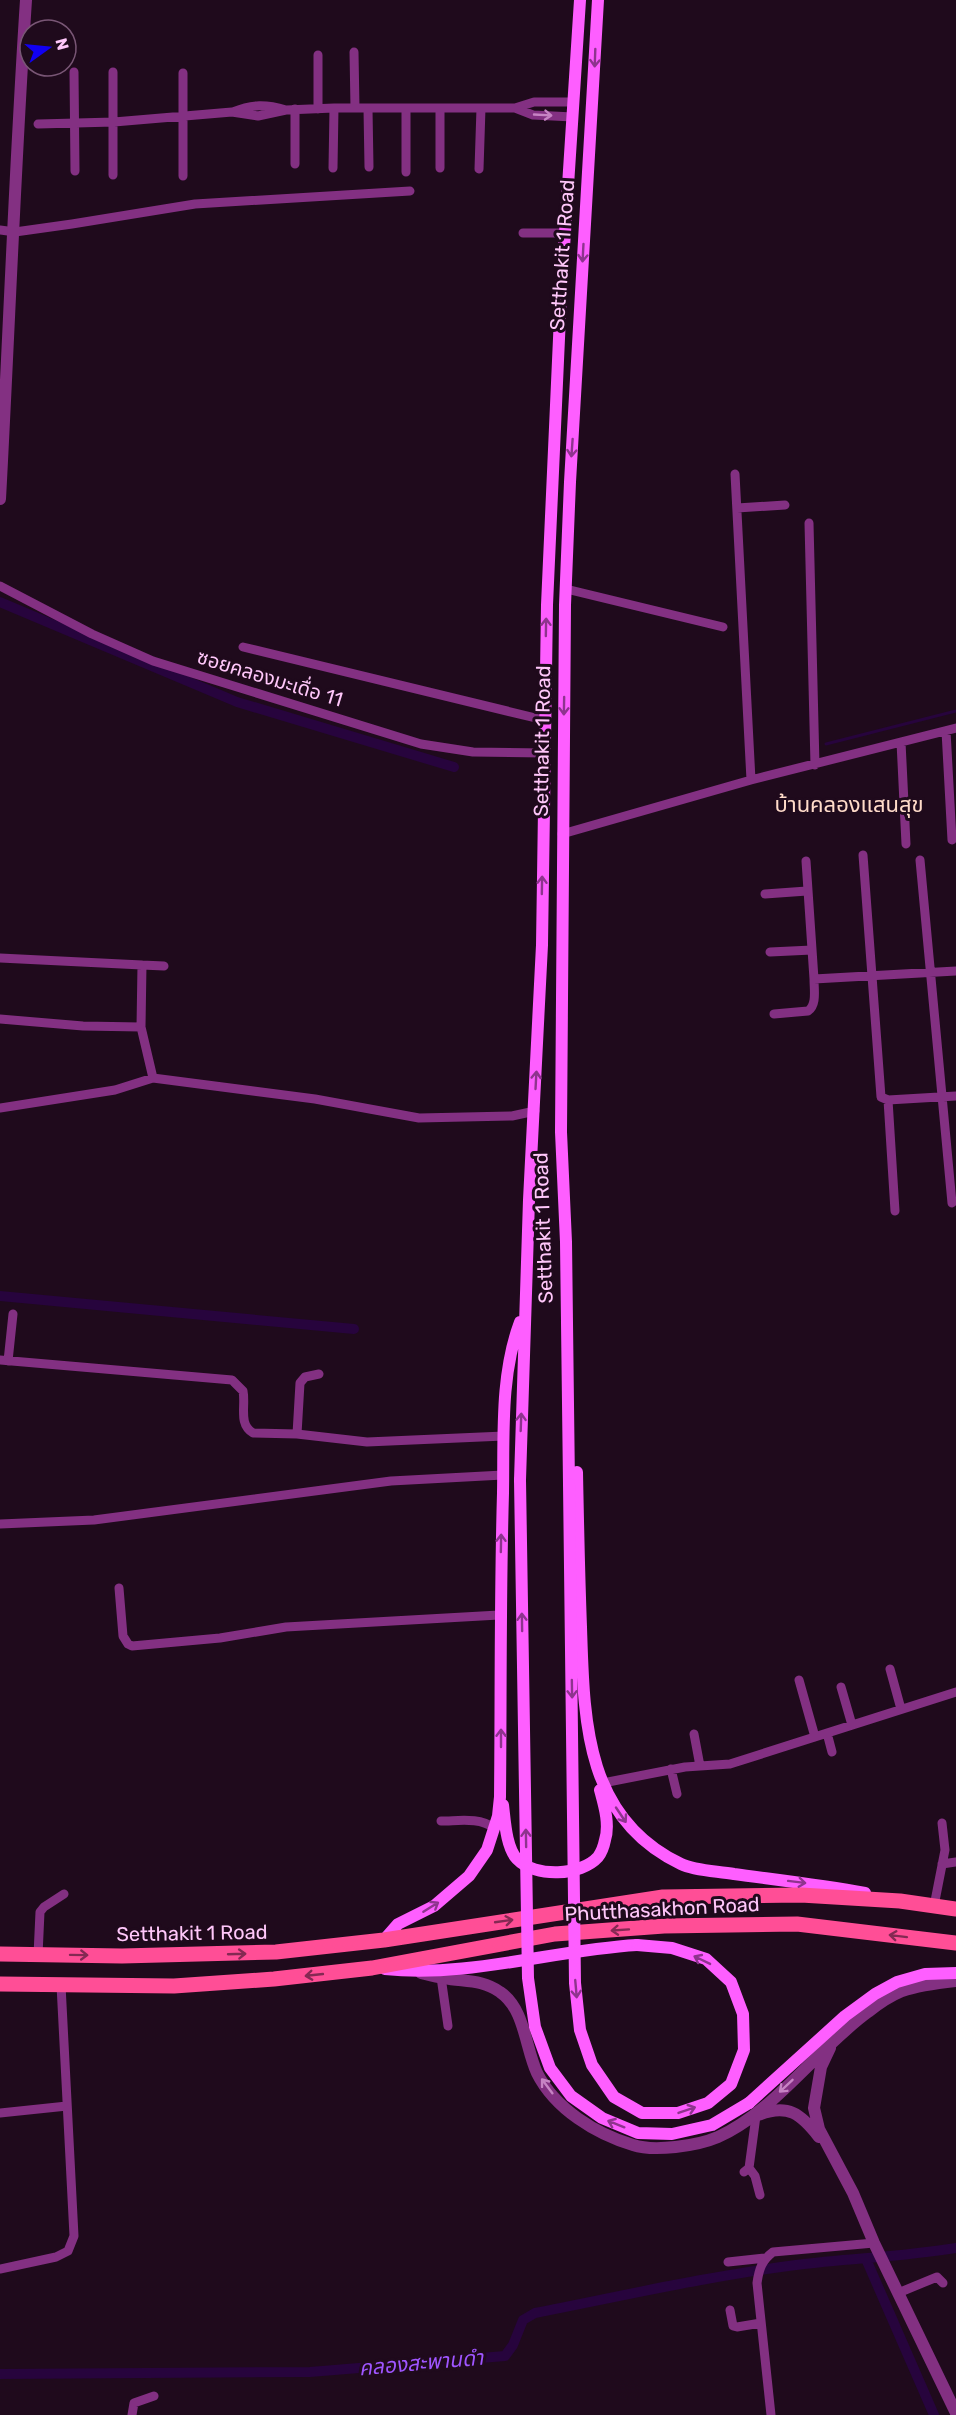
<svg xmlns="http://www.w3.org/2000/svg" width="956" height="2415" viewBox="0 0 956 2415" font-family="Rubik,'Noto Sans Thai',sans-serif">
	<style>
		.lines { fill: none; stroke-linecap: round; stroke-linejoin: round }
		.stream { stroke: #27043d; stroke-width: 3 }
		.canal { stroke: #27043d; stroke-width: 10 }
		.minor { stroke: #833082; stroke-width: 9 }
		.tertiary { stroke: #833082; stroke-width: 12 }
		.secondary { stroke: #fe5eff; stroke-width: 12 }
		.primary { stroke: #ff4e96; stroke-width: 15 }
		.secondary-bridge { stroke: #fe5eff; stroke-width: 12 }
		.oneway { stroke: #8e348e }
		.oneway2 { stroke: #c783c4 }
		.oneway3 { stroke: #842953 }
		.labels { text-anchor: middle; stroke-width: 6; stroke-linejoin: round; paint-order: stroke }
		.street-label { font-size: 20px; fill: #ffc7fa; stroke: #1f0a1c }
		.water-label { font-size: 21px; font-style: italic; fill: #9f55ff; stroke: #1f0a1c }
		.quarter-label { font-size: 22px; fill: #ffdbc9; stroke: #1f0a1c }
	</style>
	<rect width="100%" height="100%" fill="#1f0a1c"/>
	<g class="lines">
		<path class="stream" d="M826,744L956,711"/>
		<path class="canal" d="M0,602L237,702L454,767
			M0,1296L354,1329
			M866,2259L934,2415
			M0,2374L310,2372L505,2356L513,2345L523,2320L535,2313C622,2296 709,2276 796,2265C850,2258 903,2257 956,2248"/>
		<path class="minor" d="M354,52L355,108
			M318,55V109
			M74,72L75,171
			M113,72V175
			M406,108V172
			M440,108V168
			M515,108L533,115L573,117
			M368,109L369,167
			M233,112C252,104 266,104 286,110
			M38,124L114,122L232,112L258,116L286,110L334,108H515L534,102H574
			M295,164V109
			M333,168L334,108
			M479,169L481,108
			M183,176V73
			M0,230L15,232L72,224L195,204L410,191
			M523,233H565
			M735,474L751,780
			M737,508L785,505
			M809,523L815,765
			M0,586L92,634L153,661L421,744L473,752L544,753
			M566,589L723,627
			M243,647L544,720
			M946,731L952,840
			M901,742L906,844
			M562,834L751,780L956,728
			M863,855L881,1097L888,1100L956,1096
			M920,860L952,1203
			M806,861L814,979L956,971
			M765,894L807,891
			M770,952L812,950
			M0,958L142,965
			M774,1014L808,1011C817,1005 814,990 814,979
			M0,1019L83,1026L141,1027
			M153,1078L141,1027L142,965L164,966
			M888,1100L895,1211
			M0,1108L115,1090L153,1078L315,1099L419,1118L512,1116L535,1111
			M0,1360L232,1380L243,1391C246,1406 238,1424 253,1433L297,1434L367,1442L504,1436
			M8,1361L13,1314
			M297,1434L300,1383L305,1377L319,1374
			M0,1524L94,1520L391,1481L503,1475
			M119,1588L123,1636L128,1644L132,1646L220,1638L286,1627L499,1615
			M890,1669L901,1709
			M799,1680L815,1737
			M841,1687L852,1725
			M827,1733L832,1752
			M694,1734L700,1766
			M671,1769L677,1794
			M603,1783L685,1767L730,1764L956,1692
			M441,1821C459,1821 479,1817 494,1828
			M942,1864L956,1862
			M934,1906L945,1850L942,1823
			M38,1955L40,1912L44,1907L64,1894
			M441,1977L448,2026
			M0,2113L67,2106
			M749,2168L755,2176L760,2195
			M744,2172L749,2168L756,2116
			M728,2262L765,2258
			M0,2269L56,2257L68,2251L74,2236L61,1985
			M898,2293L937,2277L943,2283
			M730,2310L733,2326L737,2327L761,2323
			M132,2415L134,2403L154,2396
			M771,2415L757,2283C759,2269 762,2260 773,2252L874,2243"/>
		<path class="tertiary" d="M0,499C9,332 15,166 26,0
			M421,1973C429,1975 436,1977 444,1978C464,1982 482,1979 500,1992C525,2009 525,2047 537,2073C555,2109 596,2134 633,2145C654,2152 697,2146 718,2137C774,2112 817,2049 868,2012C878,2004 890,1996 902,1991C920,1985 938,1983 956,1981
			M830,2048L821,2067L814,2108L819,2129L853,2193L874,2243L956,2413
			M758,2115C788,2103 801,2114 819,2137"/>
		<path class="secondary" d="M577,1472C578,1524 579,1575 581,1627C584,1719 584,1818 681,1864C695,1871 718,1871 734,1874C778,1880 822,1885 865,1893
			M520,1480L529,1200L542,945L547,605L561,294L580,0
			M569,1484L566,1242L561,1132L565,605L570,482L598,0
			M503,1805C505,1821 506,1847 517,1859C535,1878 581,1876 598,1857C601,1853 604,1845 605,1840C610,1824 604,1805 600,1790
			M384,1940L398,1924L434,1906L469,1876L487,1850L498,1816L500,1797C501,1696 500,1595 503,1493C504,1437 500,1375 520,1322
			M385,1969C468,1978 553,1950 637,1945
			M749,2103L845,2016L875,1994L897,1982L925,1974L956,1973"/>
		<path class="primary" d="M0,1954L122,1956L276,1952L384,1940L663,1897L801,1895L900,1901L956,1909
			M0,1984L174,1986L274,1979L372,1968L555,1934L664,1926L797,1924L956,1943"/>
		<path class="secondary-bridge" d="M520,1480L528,1978L535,2027L550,2068L571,2096L602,2118L638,2133L672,2134L712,2125L749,2103
			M569,1484L575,1983L580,2030L592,2065L614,2097L642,2113H678L708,2103L731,2084L744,2050L743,2014L731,1982L706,1959L672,1948L637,1945"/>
	</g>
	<defs><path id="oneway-shaft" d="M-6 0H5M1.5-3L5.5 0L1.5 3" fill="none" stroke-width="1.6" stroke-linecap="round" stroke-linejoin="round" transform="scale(1.5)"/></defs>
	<g class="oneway">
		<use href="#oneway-shaft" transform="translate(595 58) rotate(92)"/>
		<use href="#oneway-shaft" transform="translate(583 253) rotate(93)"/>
		<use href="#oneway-shaft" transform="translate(572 448) rotate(94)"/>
		<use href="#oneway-shaft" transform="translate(546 627) rotate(-89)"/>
		<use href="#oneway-shaft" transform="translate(564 706) rotate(91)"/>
		<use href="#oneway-shaft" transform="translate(542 885) rotate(-89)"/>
		<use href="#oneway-shaft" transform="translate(536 1080) rotate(-87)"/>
		<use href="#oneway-shaft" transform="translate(521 1422) rotate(-88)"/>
		<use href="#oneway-shaft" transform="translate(501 1543) rotate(-89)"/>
		<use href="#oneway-shaft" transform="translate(522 1622) rotate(-91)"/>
		<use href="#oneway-shaft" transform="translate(572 1689) rotate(89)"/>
		<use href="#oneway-shaft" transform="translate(501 1738) rotate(-90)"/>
		<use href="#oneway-shaft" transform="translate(621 1815) rotate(56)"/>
		<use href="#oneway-shaft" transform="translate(526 1838) rotate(-91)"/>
		<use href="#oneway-shaft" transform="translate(797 1882) rotate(7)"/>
		<use href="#oneway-shaft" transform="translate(431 1907) rotate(-32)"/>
		<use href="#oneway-shaft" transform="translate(702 1960) rotate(-154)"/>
		<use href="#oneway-shaft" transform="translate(576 1989) rotate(85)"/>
		<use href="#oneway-shaft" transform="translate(687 2110) rotate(-19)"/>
		<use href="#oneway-shaft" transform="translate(616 2124) rotate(-158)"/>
	</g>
	<g class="oneway2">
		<use href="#oneway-shaft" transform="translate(543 115) rotate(3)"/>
		<use href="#oneway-shaft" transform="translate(547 2086) rotate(-127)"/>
		<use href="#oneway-shaft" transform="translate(786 2086) rotate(137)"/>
	</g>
	<g class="oneway3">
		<use href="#oneway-shaft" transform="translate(504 1921) rotate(-8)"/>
		<use href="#oneway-shaft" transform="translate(620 1930) rotate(176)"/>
		<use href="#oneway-shaft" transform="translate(898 1936) rotate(-173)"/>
		<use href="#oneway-shaft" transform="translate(237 1954) rotate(-2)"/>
		<use href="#oneway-shaft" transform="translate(79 1955) rotate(1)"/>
		<use href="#oneway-shaft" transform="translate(314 1975) rotate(174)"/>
	</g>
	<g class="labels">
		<g class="street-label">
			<text transform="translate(562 255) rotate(-86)" y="7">Setthakit 1 Road</text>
			<text transform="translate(270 678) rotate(17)" y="7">ซอยคลองมะเดื่อ 11</text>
			<text transform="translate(542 741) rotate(-89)" y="7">Setthakit 1 Road</text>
			<text transform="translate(543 1228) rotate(-92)" y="7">Setthakit 1 Road</text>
			<text transform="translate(662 1909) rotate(-3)" y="7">Phutthasakhon Road</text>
			<text transform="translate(192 1933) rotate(-1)" y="7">Setthakit 1 Road</text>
		</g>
		<g class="water-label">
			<text transform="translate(421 2363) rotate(-5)" y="7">คลองสะพานดำ</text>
		</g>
		<g class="quarter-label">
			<text x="849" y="812">บ้านคลองแสนสุข</text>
		</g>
	</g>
	<g transform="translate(48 48) rotate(75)"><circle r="28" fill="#1f0a1c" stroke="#795675" stroke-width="1.5"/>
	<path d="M0-4.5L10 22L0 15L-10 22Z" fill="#1100f2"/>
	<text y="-9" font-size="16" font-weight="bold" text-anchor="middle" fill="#ffc7fa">N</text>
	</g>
</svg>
